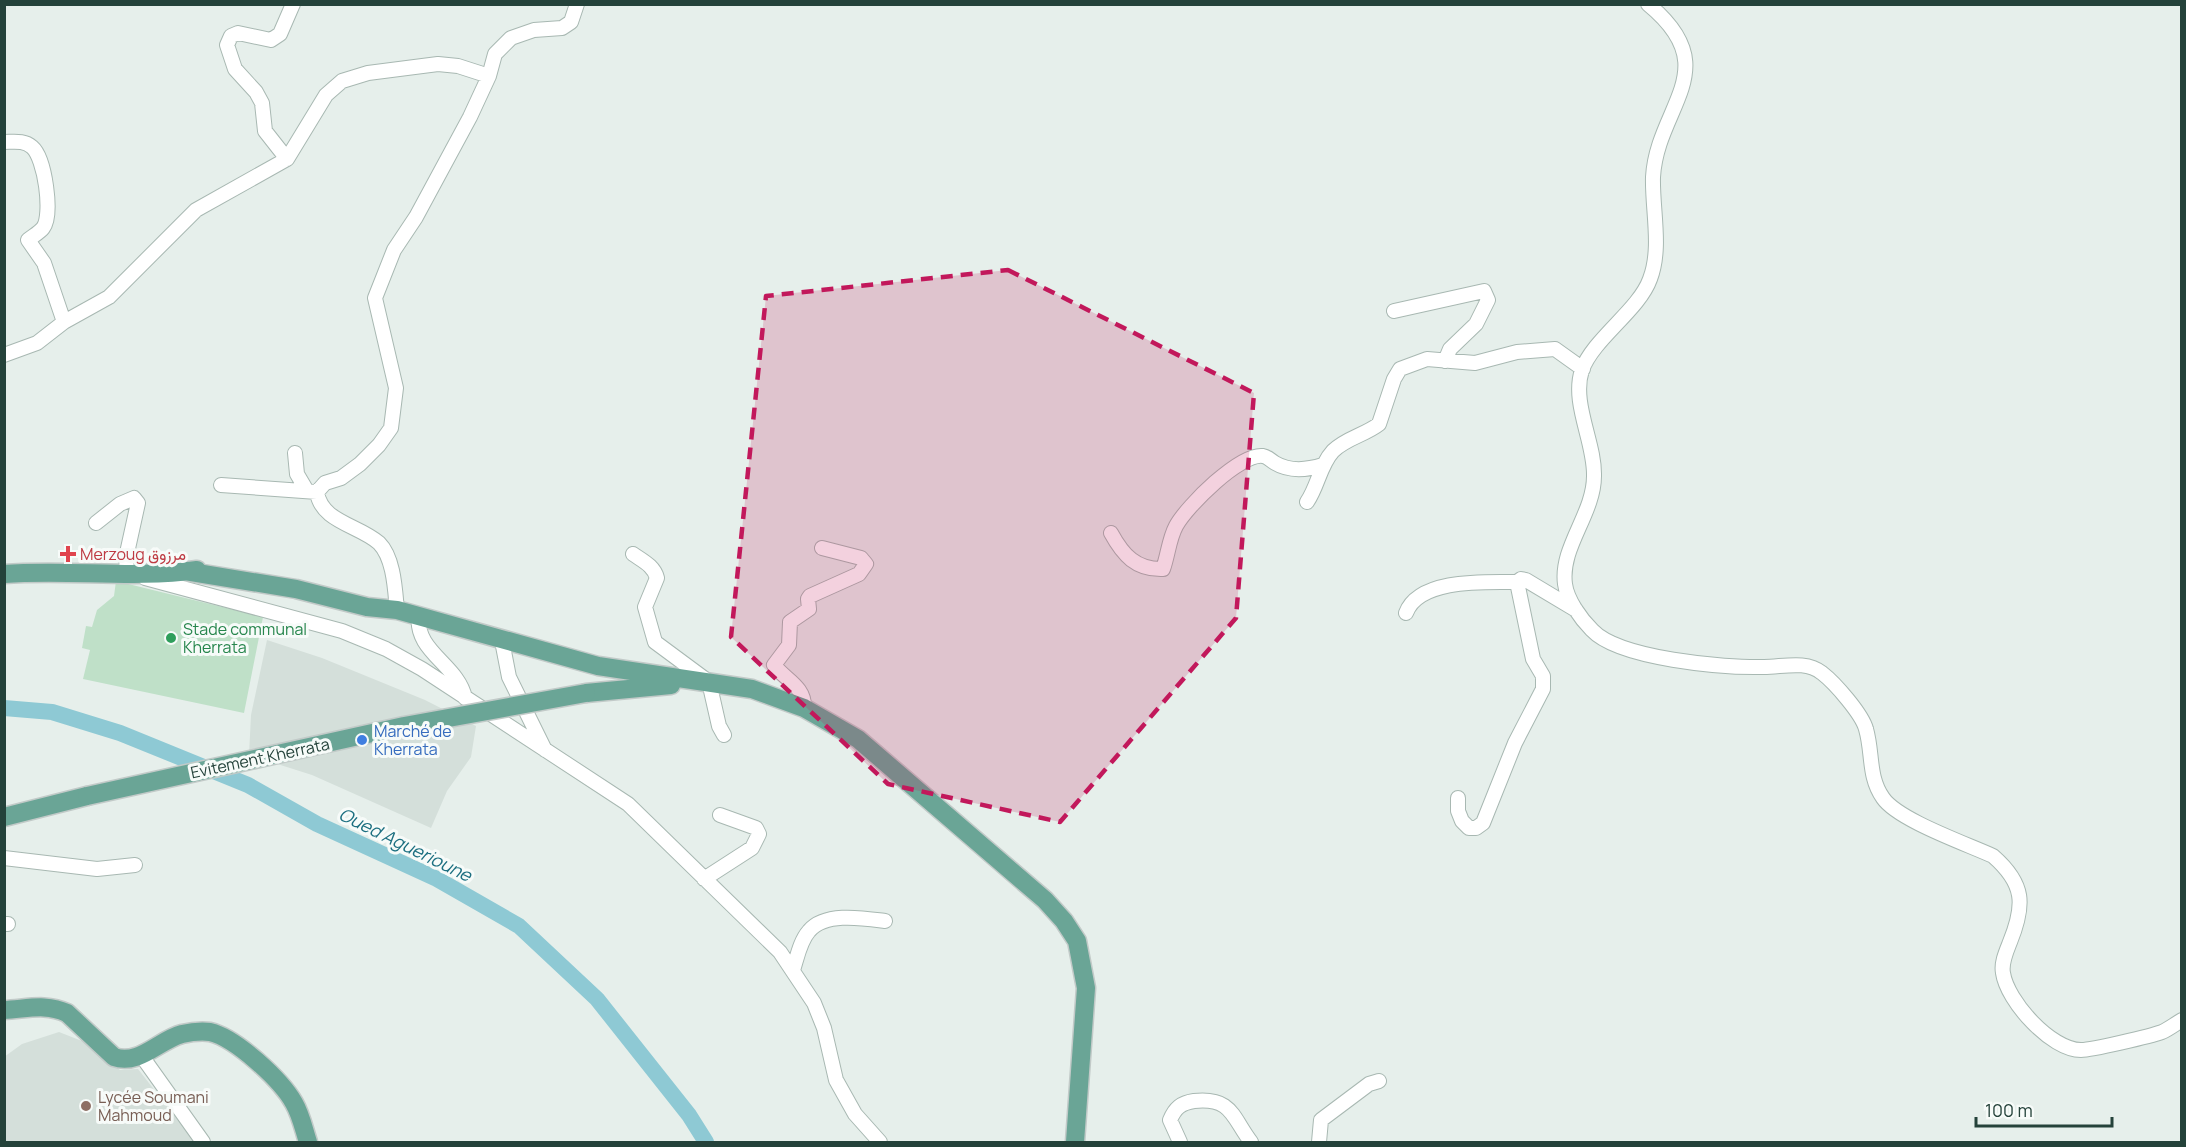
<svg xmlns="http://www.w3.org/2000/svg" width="2186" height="1147" viewBox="0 0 2186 1147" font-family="Manrope,Vazirmatn,sans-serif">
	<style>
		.built { fill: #d4dfda }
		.garden { fill: #bfe0c8 }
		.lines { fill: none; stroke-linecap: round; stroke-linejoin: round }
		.river { stroke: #8ec9d4; stroke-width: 16 }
		.minor-casing { stroke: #a8b8b2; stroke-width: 16 }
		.major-casing { stroke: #c2cac8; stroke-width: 21 }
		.minor { stroke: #fff; stroke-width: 14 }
		.major { stroke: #6aa596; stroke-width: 18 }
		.major-bridge-casing { stroke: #c2cac8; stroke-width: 21; stroke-linecap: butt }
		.major-bridge { stroke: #6aa596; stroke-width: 18 }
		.marked { fill: #c2185b; fill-opacity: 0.2; stroke: #c2185b; stroke-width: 4.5; stroke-dasharray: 12 8; stroke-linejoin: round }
		.health-dot { fill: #e0444e; stroke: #f7fbf9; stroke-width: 2 }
		.leisure-dot { fill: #2e9e5b; stroke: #f7fbf9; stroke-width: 2 }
		.shop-dot { fill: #3f7fe0; stroke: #f7fbf9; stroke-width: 2 }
		.education-dot { fill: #8d6e63; stroke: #f7fbf9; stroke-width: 2 }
		.labels { text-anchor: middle; stroke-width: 6; stroke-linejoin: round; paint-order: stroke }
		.health-label { font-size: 16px; fill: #be3a42; stroke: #f7fbf9; text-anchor: start }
		.leisure-label { font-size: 16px; fill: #27864d; stroke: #f7fbf9; text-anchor: start }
		.shop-label { font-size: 16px; fill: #366cbe; stroke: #f7fbf9; text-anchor: start }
		.street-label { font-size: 16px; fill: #24423a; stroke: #f7fbf9 }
		.education-label { font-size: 16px; fill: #785e54; stroke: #f7fbf9; text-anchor: start }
		.water-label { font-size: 18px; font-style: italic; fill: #1c6f80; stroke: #f7fbf9 }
	</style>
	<rect width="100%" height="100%" fill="#e6efeb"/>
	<path class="built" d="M267,640L322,658L425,700L476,726L471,757L447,791L431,828L312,775L249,755L251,715Z
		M59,1032L82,1041L120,1070L138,1069L195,1142H5L4,1057L22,1044Z"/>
	<path class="garden" d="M116,581L263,617L244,713L83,679L90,650L82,648L86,626L92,627L97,610L114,596Z"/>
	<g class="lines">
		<path class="river" d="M4,708L52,712L120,733L248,785L317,824L437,879L519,926L597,999L689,1115L706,1142"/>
		<g class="minor-casing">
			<path id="minor" d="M1648,4C1727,69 1657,106 1653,177C1652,209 1662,248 1650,279C1639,310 1593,339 1582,370C1571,403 1595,442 1594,476C1594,514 1560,547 1565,584C1567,600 1581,619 1592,630C1619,659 1724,668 1764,667C1783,667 1806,660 1822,673C1835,683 1862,714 1866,729C1873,753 1868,777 1883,798C1898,820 1967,844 1993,856C2025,884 2025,905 2010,942C2006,952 2001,963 2003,973C2007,1001 2051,1050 2081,1050C2092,1050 2151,1036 2162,1032C2169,1029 2175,1024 2182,1020
				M4,142C14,142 24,140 32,147C45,158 53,215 43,228C40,232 33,236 28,240L44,263L64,322
				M287,159L265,131L262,103L256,92L235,69L227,45L231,36L238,33L271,40L280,34L293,4
				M1394,311L1484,291L1488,300L1476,324L1450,349L1445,361
				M4,355L37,343L64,322L109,297L196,210L287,159L326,95L342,81L368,73L438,64L458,66L489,76
				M295,453L297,474L307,491
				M221,485L317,492
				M1307,502C1318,486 1320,465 1333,451C1346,438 1365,435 1379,424L1394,379L1400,369L1427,359L1475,363L1517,352L1555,349L1583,369
				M96,523L120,504L134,498L138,503L127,553L126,572
				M1111,533C1123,555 1136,570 1163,569C1168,555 1169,539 1176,526C1187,506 1240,453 1263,456C1268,457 1270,460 1275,463C1290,472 1307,470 1323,465
				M633,554C643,561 654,566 657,578L645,607L655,642L709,682L719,726L724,735
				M145,578L342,631L386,649L422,669L628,804L780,952L814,1003L824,1028L836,1080L855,1114L880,1142
				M397,610C395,590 394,558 379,543C359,525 321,522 317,492L325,483L341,478L360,464L379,445L391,428L396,388L375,298L394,250L416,217L470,117L489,76L495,54L511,38L534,30L562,28L571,22L577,4
				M1406,613C1419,578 1486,582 1517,582
				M419,615C414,652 458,664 465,698
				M502,641L509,677L545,750
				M804,708C805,686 785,680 774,665L789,645L790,622L809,609L808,599L810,596L859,574L866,564L861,558L822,548
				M1458,798V811L1462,821L1469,828H1476L1483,823L1515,743L1543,689V676L1533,659L1517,582L1521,579L1526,580L1576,610
				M4,858L97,869L135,865
				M704,879L752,848L759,834L756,828L720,815
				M4,924H8
				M793,970C797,958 800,941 809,931C825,912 862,918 885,921
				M141,1055L203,1142
				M1180,1142L1170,1120C1175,1108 1181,1103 1194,1101C1232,1097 1232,1117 1251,1142
				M1319,1142L1321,1120L1369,1084L1379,1081"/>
		</g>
		<g class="major-casing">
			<path id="major" d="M185,571L296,589L367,607L397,610L598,666L752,689L804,708L858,739L1045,900L1064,921L1077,941L1086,988L1075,1142
				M4,574C68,569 134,579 197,570
				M586,693L671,685
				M4,817L87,796
				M4,1010C27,1009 46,1003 67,1013L114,1057C139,1066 159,1040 182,1034C191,1032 201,1031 210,1032C236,1038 281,1080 294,1103C301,1115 304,1130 308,1142"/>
		</g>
		<use href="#minor" class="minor"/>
		<use href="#major" class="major"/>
		<g class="major-bridge-casing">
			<path id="major-bridge" d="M87,796L404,726L586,693"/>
		</g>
		<use href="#major-bridge" class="major-bridge"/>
	</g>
	<path class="marked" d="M1008,270L1254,393L1236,618L1060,822L888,784L731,637L766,296Z"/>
	<path class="health-dot" d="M65 545h6v6h6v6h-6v6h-6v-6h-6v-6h6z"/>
	<circle class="leisure-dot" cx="171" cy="638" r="6"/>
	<circle class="shop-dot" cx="362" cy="740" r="6"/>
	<circle class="education-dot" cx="86" cy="1106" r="6"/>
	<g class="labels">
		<g class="health-label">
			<text x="80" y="560">Merzoug مرزوق</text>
		</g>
		<g class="leisure-label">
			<text x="183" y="635">Stade communal<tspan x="183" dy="18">Kherrata</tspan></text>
		</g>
		<g class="shop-label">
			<text x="374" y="737">Marché de<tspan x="374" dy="18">Kherrata</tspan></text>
		</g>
		<g class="street-label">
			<text transform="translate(260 758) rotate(-12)" y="6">Evitement Kherrata</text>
		</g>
		<g class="education-label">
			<text x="98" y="1103">Lycée Soumani<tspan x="98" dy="18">Mahmoud</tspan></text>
		</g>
		<g class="water-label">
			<text transform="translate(405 845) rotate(26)" y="6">Oued Aguerioune</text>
		</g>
	</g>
	<rect width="2186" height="1147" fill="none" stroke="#24423a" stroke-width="12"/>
	<path d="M1976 1117v9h136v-9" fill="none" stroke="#24423a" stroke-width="3"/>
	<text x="1985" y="1117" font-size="18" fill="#24423a" stroke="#f7fbf9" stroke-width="4.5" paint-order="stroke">100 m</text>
</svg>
